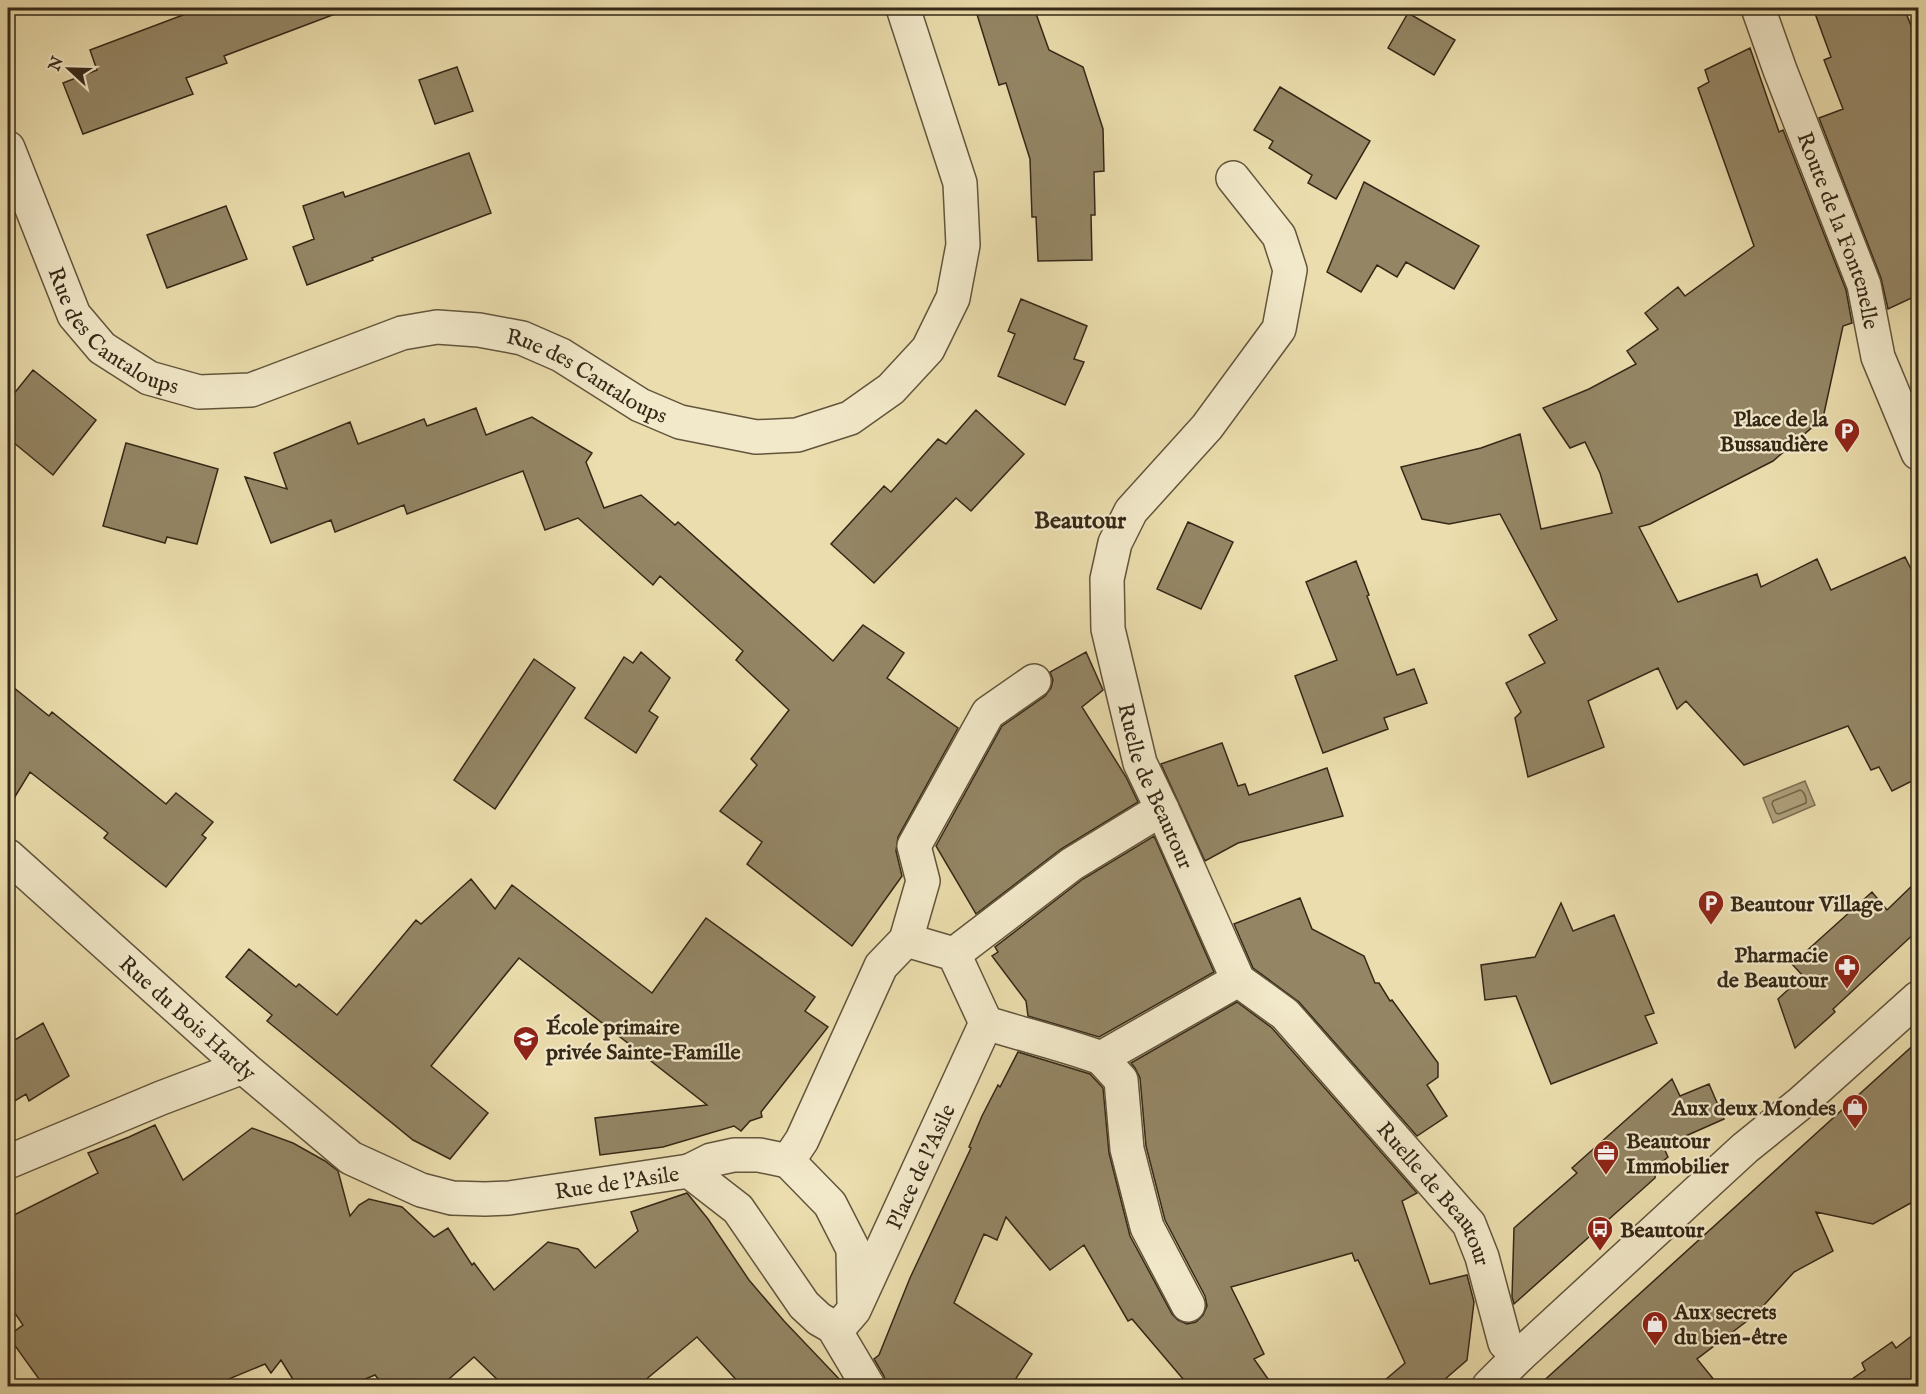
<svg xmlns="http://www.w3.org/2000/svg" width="1926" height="1394" viewBox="0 0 1926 1394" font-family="'IM FELL English',serif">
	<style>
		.water { fill: #ad9f7a; stroke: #7d6f52; stroke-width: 1.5 }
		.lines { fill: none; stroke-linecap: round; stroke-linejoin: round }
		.shore { stroke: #716448; stroke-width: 1.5 }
		.building { fill: #948665; stroke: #352817; stroke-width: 1.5 }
		.minor-casing { stroke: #62553c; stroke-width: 36 }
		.minor { stroke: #f2e9ca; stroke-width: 33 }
		.labels { text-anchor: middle; stroke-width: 4.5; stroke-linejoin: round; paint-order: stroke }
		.street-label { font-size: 22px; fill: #352817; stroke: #f2e9ca }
		.poi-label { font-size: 22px; font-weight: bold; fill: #352817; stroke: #f2e9ca; text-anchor: start }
		.neighbourhood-label { font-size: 24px; font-weight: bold; fill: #352817; stroke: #f2e9ca }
	</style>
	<rect width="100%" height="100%" fill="#ebddad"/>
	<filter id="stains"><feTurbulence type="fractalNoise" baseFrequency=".00333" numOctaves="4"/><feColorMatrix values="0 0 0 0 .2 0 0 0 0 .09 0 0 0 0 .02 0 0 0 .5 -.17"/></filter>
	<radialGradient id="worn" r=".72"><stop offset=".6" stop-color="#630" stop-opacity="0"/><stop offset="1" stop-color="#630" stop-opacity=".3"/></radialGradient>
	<path class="water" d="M1805,781L1815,805L1773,823L1763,798Z"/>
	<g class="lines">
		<path class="shore" d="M1800,790C1804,791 1807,799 1806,803L1779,814L1776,813L1772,804L1773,801Z"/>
	</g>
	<path class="building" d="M181,8H342L343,11L224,56L227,63L186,78L193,94L83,134L63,83L97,70L90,50L183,15Z
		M975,8H1034L1049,50L1083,67L1103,129L1104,171L1094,172L1095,215H1091L1092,260L1038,261L1036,217H1032L1030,159L1006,83L999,85Z
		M1813,8H1904L1918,43V295L1888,309L1881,278L1819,118L1843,109L1824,60L1831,57Z
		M1408,13L1455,40L1434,75L1388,48Z
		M1750,48L1779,132L1783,130L1846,290L1852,323L1843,326L1823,418L1773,461L1650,524L1639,527L1678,602L1757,574L1761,587L1817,559L1831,590L1905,557L1918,583V778L1892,791L1879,767L1871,770L1848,726L1744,765L1686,701L1677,709L1658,668L1588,701L1604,747L1528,777L1515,718L1521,712L1506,683L1545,663L1529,635L1557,620L1500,514L1449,524L1422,519L1401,467L1481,448L1520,434L1541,529L1612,513L1600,473L1585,442L1570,448L1543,408L1589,389L1636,364L1627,351L1658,329L1645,313L1678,287L1685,296L1754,246L1698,88L1709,82L1705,70Z
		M457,67L473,111L435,124L419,80Z
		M1280,87L1370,141L1336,199L1308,183L1312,175L1269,148L1273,141L1254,130Z
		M469,153L491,213L372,258L373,260L307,285L293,247L314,239L303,206L343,192L345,197Z
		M1364,182L1479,246L1454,289L1406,262L1397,277L1377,265L1361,292L1327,272Z
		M226,206L247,259L167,288L147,235Z
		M1021,299L1087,326L1074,359L1084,362L1065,405L998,376L1015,334L1008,331Z
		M33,370L96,420L53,475L8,438V401Z
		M476,408L486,435L532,417L592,453L586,462L604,508L641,495L675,525L678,522L833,661L863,625L904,653L887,678L958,728L898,837L896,851L902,876L852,946L747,864L762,842L720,811L757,765L751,759L789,710L736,660L743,651L660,576L653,585L578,518L545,530L523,471L407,514L404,505L335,532L331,520L271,543L245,477L287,489L274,453L350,422L358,444L424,419L427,426Z
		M976,410L1024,454L971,511L956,498L874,583L831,544L884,486L891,492L938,439L946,444Z
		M126,443L218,469L197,544L167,537L165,543L103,526Z
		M1188,522L1233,542L1201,609L1157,589Z
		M1356,561L1369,595L1367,596L1397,675L1414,669L1427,703L1384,718L1388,729L1323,753L1295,676L1337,660L1306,582Z
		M641,652L670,678L649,711L658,717L636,753L585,718L624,657L633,663Z
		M1086,652L1103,690L1082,707L1126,777L1138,802L1061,849L976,914L936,846L1002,726L1045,696L1051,688L1053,680L1050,672Z
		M534,659L575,688L495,809L454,780Z
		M8,683L49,716L52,712L166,804L176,793L213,822L202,835L206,838L166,887L104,838L108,833L30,772L8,808Z
		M1222,743L1238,786L1245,784L1249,795L1327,768L1343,816L1238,843L1205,861L1161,764Z
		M1154,836L1214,972L1099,1037L1028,1016L1026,1001L992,956L998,952L995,947L1083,879Z
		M471,879L495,909L512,885L652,993L706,918L815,997L805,1011L828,1027L761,1112L762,1117L750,1121L741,1131L734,1126L663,1147L600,1155L595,1118L707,1105L519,958L431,1066L488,1113L450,1159L413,1140L267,1021L272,1015L226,977L249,949L296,987L299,984L337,1015L416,920L421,924Z
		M1918,880V930L1833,1009L1835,1012L1795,1048L1778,999L1803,976L1792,964L1872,892L1887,910Z
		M1300,898L1312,929L1364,956L1375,983H1379L1390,1001L1392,1000L1438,1063V1077L1427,1085L1447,1116L1417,1136L1299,1002L1253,968L1234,924Z
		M1561,903L1573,931L1614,915L1654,1013L1645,1016L1657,1043L1551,1084L1516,996L1485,1000L1481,965L1535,957Z
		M1237,1002L1272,1028L1417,1193L1402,1201L1430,1284L1467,1275L1474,1302L1467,1360L1437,1386H1378L1405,1363L1358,1260L1355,1261L1352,1253L1231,1287L1264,1354L1254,1359L1273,1386H1189L1132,1319L1128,1321L1084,1245L1050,1270L1006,1217L997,1240L984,1234L954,1303L1032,1354L1011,1386H887L884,1376L874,1359L879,1355L910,1278L971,1148L969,1147L982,1116L998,1085L1000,1087L1018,1052L1090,1074L1103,1088L1109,1153L1130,1236L1172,1314L1178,1320L1187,1324L1196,1322L1203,1315L1207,1306L1205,1296L1165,1220L1146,1146L1140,1078L1135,1068L1131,1063Z
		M43,1023L69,1076L29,1101L26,1094L8,1105V1044Z
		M1918,1041V1199L1873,1224L1816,1212L1833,1251L1794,1272L1755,1315L1697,1359L1719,1386H1538Z
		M1672,1079L1680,1096L1709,1084L1724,1119L1663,1146L1668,1157L1656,1167L1655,1178L1514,1304L1512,1297L1514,1228L1577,1173L1572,1168Z
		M155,1125L183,1180L252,1128L293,1143L325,1161L338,1171L350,1216L359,1205L369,1199L402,1207L434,1237L448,1228L472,1265L474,1263L494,1290L548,1242L578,1249L595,1268L638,1231L631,1212L687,1193L708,1219L749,1280L784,1321L842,1382L843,1381L846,1386H742L697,1337L638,1386H504L474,1357L441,1386H384L375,1375L349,1386H297L281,1360L271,1373L265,1364L212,1386H44L8,1336L23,1325L8,1303V1218L98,1173L88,1153L129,1137Z
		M1918,1331V1386H1842L1865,1370L1862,1363L1892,1342L1896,1348Z"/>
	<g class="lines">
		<g class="minor-casing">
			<g id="minor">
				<path id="s1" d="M1758,8L1780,70L1864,285L1878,357L1918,453"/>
				<path id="s2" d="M8,148L74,315L102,348L149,378L199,392L251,390L402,333L437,327L479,330L522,338L561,355L640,405L680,422L756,437L797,435L850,418L891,389L928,349L953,298L963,245L960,183L903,8"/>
				<path id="s3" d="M1233,178L1279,236L1290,270L1279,329L1207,427L1131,511L1115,543L1107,579L1108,629L1140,763L1162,809L1238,980L1285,1014L1469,1224L1482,1257L1505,1343L1519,1356"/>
				<path id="s4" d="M8,856L243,1067L351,1158L421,1190L452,1198L485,1199L509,1198L689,1171L738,1209L804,1305L819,1319L833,1327L868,1386"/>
				<path d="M954,954L1072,864L1162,809"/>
				<path d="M986,1023C1024,1035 1063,1044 1101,1058L1238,980"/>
				<path d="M1101,1058L1121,1080L1127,1149L1147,1227L1188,1305"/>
				<path d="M788,1161L802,1140L881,966L906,940L923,881L914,846L988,713L1034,681"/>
				<path d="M8,1162L161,1098L243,1067"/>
				<path d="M689,1171L711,1160L734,1155H759L788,1161L830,1204L853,1249L854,1302"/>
				<path id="s5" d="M833,1327L842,1324L854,1310L986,1023L954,954L906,940"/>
				<path d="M1489,1386L1519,1356L1745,1148L1802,1102L1918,998"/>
			</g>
		</g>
		<use href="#minor" class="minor"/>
	</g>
	<defs>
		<g id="parking-pin" transform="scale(1.35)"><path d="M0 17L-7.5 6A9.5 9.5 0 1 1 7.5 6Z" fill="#8f2418" stroke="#f2e9ca"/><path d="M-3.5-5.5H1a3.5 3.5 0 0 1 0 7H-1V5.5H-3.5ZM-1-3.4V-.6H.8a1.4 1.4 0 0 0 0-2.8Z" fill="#fff"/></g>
		<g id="pharmacy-pin" transform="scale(1.35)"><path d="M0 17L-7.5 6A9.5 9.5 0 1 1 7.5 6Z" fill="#8f2418" stroke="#f2e9ca"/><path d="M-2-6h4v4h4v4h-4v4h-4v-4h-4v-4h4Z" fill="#fff"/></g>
		<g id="school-pin" transform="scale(1.35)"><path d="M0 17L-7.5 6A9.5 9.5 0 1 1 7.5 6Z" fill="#8f2418" stroke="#f2e9ca"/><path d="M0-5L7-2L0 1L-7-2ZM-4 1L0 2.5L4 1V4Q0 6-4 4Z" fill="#fff"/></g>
		<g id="shop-pin" transform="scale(1.35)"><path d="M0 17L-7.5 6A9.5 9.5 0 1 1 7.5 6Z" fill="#8f2418" stroke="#f2e9ca"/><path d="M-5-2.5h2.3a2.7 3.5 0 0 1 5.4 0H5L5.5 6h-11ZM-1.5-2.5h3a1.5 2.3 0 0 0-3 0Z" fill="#fff"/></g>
		<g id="office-pin" transform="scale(1.35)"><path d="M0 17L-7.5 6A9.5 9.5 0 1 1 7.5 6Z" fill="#8f2418" stroke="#f2e9ca"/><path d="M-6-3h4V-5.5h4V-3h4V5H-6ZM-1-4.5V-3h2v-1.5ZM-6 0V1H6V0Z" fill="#fff"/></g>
		<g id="bus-pin" transform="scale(1.35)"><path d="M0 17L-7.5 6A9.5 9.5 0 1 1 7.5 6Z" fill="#8f2418" stroke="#f2e9ca"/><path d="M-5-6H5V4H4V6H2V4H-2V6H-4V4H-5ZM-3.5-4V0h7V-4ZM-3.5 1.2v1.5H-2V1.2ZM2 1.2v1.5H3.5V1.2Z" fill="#fff"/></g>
	</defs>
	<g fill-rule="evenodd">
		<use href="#parking-pin" x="1847" y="431"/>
		<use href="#parking-pin" x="1711" y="903"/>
		<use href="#pharmacy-pin" x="1847" y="967"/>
		<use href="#school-pin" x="526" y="1039"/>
		<use href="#shop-pin" x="1855" y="1107"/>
		<use href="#office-pin" x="1606" y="1153"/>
		<use href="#bus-pin" x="1600" y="1229"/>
		<use href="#shop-pin" x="1655" y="1324"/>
	</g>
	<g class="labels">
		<g class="street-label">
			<text dy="8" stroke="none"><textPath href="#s1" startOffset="237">Route de la Fontenelle</textPath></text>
			<text dy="8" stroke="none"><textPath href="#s2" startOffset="219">Rue des Cantaloups</textPath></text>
			<text dy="8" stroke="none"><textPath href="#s2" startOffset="740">Rue des Cantaloups</textPath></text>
			<text dy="8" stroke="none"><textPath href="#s3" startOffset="692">Ruelle de Beautour</textPath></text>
			<text dy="8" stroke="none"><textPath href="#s4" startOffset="242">Rue du Bois Hardy</textPath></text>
			<text dy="8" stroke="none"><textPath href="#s5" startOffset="186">Place de l'Asile</textPath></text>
			<text dy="8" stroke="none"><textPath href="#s4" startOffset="732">Rue de l'Asile</textPath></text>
			<text dy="8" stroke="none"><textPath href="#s3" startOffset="1196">Ruelle de Beautour</textPath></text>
		</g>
		<g class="poi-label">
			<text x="1828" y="426" text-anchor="end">Place de la<tspan x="1828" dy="25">Bussaudière</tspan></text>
			<text x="1730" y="911">Beautour Village</text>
			<text x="1828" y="962" text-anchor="end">Pharmacie<tspan x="1828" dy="25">de Beautour</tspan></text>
			<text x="546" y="1034">École primaire<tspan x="546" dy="25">privée Sainte-Famille</tspan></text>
			<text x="1836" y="1115" text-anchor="end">Aux deux Mondes</text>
			<text x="1626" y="1148">Beautour<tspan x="1626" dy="25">Immobilier</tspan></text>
			<text x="1620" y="1237">Beautour</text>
			<text x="1674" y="1319">Aux secrets<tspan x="1674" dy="25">du bien-être</tspan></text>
		</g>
		<g class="neighbourhood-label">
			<text x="1080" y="528">Beautour</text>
		</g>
	</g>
	<rect width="1926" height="1394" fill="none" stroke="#ebddad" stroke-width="30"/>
	<rect x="9" y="9" width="1908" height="1376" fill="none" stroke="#352817" stroke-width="3"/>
	<rect x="15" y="15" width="1896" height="1364" fill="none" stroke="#352817" stroke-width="1.5"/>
	<g transform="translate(69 69) rotate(292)" stroke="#f2e9ca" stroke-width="4.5" paint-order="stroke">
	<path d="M0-4.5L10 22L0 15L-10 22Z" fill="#352817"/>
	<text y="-9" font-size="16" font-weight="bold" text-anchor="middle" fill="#352817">N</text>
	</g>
	<rect width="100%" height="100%" filter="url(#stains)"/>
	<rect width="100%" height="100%" fill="url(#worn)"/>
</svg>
